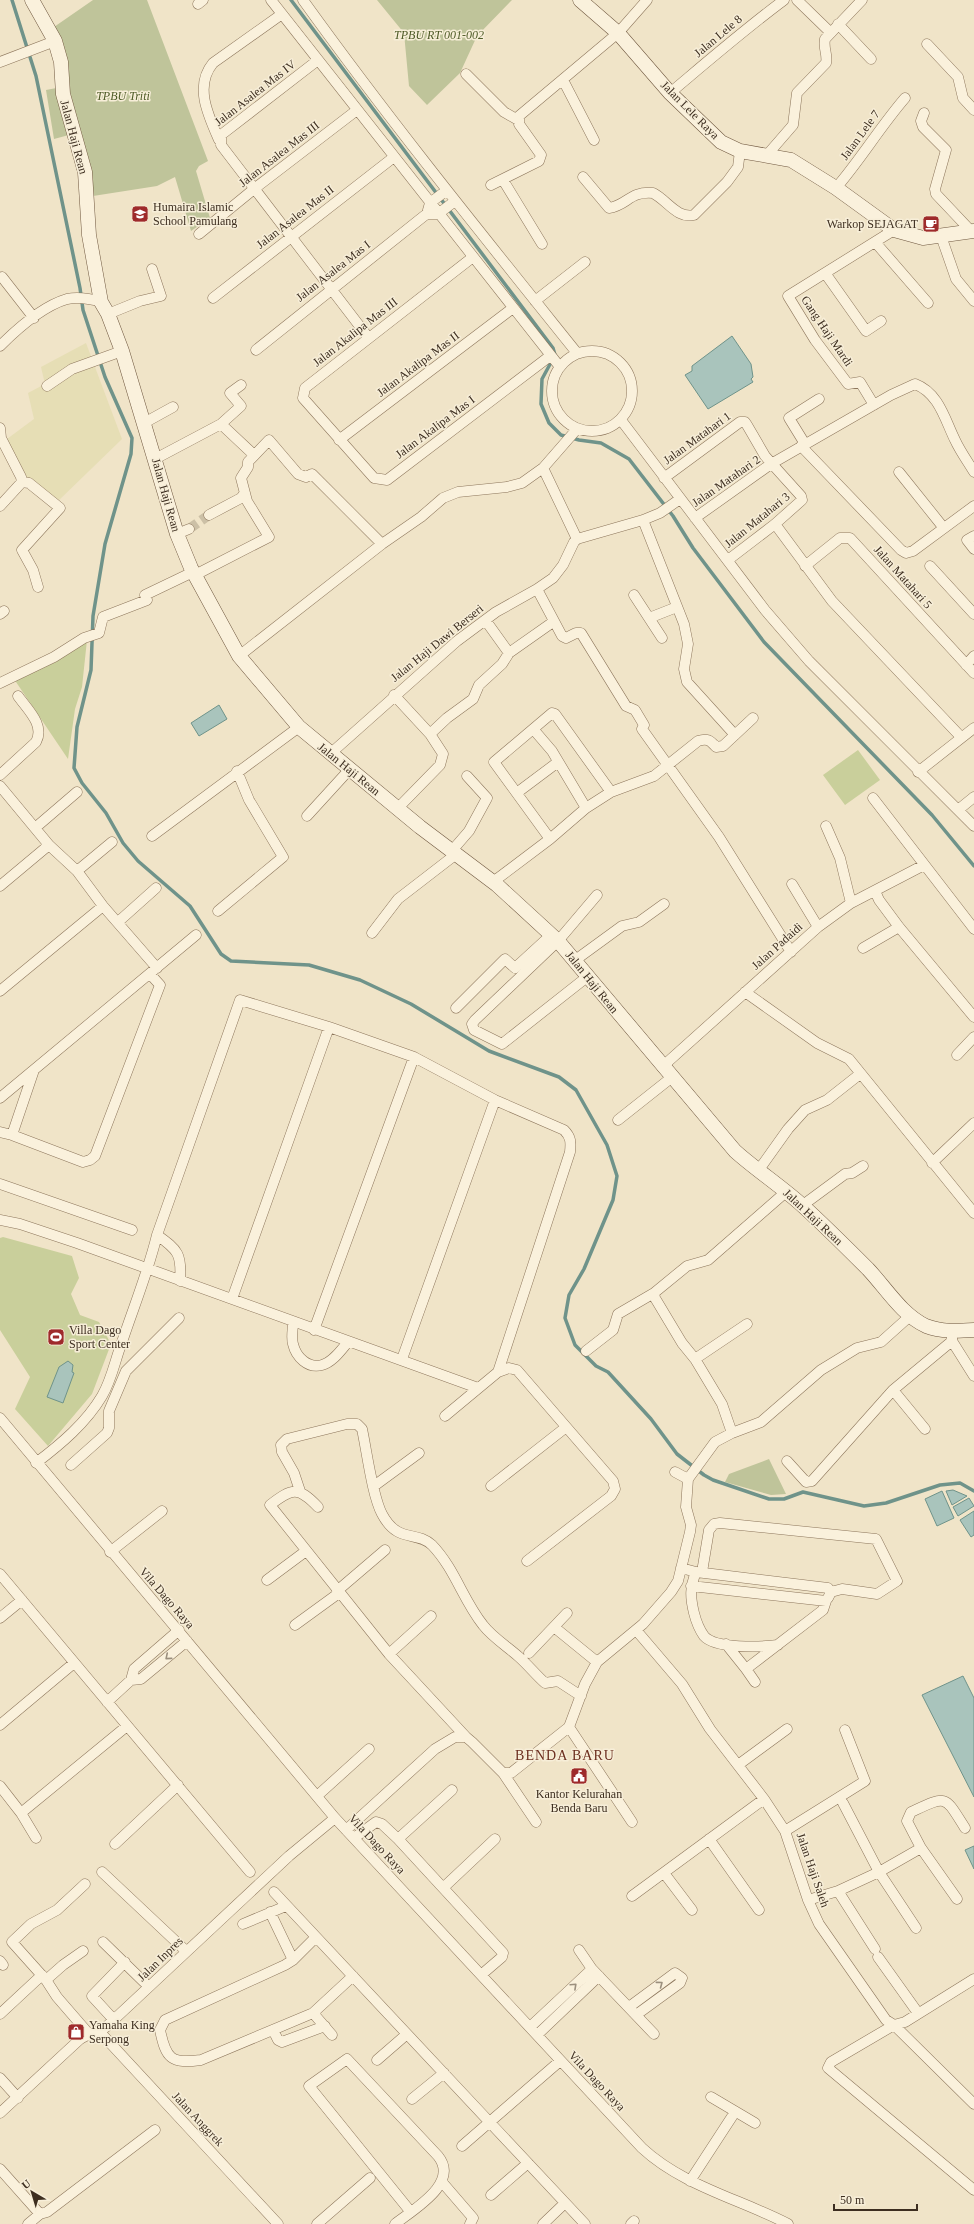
<svg xmlns="http://www.w3.org/2000/svg" width="974" height="2224" viewBox="0 0 974 2224" font-family="'Times New Roman',serif">
	<style>
		.farmland { fill: #e6deb5 }
		.green { fill: #c9cf9b }
		.cemetery { fill: #bfc49a }
		.water { fill: #a9c4bc; stroke: #6f938a }
		.lines { fill: none; stroke-linecap: round; stroke-linejoin: round }
		.stream { stroke: #6f938a; stroke-width: 3.5 }
		.street-tunnel { stroke: #ccc0a6; stroke-width: 10; stroke-dasharray: 10 5; stroke-linecap: butt }
		.street-casing { stroke: #8d765c; stroke-width: 11 }
		.secondary-casing { stroke: #6f573f; stroke-width: 15 }
		.street { stroke: #faf1dc; stroke-width: 10 }
		.secondary { stroke: #faf1dc; stroke-width: 14 }
		.oneway { stroke: #9c907e }
		.labels { text-anchor: middle; stroke-width: 3; stroke-linejoin: round; paint-order: stroke }
		.park-label { font-size: 12px; font-style: italic; fill: #4d5a26; stroke: #f7eed8 }
		.street-label { font-size: 12px; fill: #3d2e20; stroke: #f7eed8 }
		.poi-label { font-size: 12px; fill: #3d2e20; stroke: #f7eed8; text-anchor: start }
		.quarter-label { font-size: 14px; letter-spacing: 1px; fill: #6b2e1e; stroke: #f7eed8 }
	</style>
	<rect width="100%" height="100%" fill="#f0e4c8"/>
	<path class="farmland" d="M86,343L122,439L56,503L27,484L7,439L34,419L28,393L45,384L41,367Z"/>
	<path class="green" d="M87,640L82,687L75,709L68,759L14,679Z
		M858,750L880,780L845,805L823,775Z
		M3,1237L72,1256L79,1278L71,1294L80,1315L99,1322L111,1344L92,1394L48,1446L15,1409L30,1377L0,1330V1238Z"/>
	<path class="cemetery" d="M93,0H147L208,161L199,166L196,171L210,218L191,231L175,177L157,186L93,196L80,132L54,139L46,90L67,86L54,27Z
		M377,0H512L477,36L460,73L427,105L409,86L404,33Z
		M769,1459L786,1494L771,1495L725,1482L729,1474Z"/>
	<path class="water" d="M732,336L751,364L753,377L751,379L753,382L708,409L685,375L692,371V366Z
		M219,705L227,719L199,736L191,723Z
		M68,1361L73,1365L72,1372L74,1373L63,1403L47,1397L59,1367Z
		M953,1490L967,1496L952,1505L946,1491Z
		M942,1491L954,1518L937,1526L925,1499Z
		M969,1498L974,1506L958,1516L953,1507Z
		M974,1511V1535L971,1537L960,1520Z
		M963,1676L974,1698V1797L922,1695Z
		M974,1846V1869L965,1850Z"/>
	<g class="lines">
		<path class="stream" d="M12,0L36,76L80,288L83,310L105,377L132,438L131,454L105,544L93,616L91,670L77,727L74,768L82,783L106,813L123,843L138,861L190,906L221,954L231,961L309,965L360,980L411,1004L489,1051L559,1077L576,1090L607,1145L617,1176L613,1200L584,1269L569,1295L565,1318L575,1345L596,1366L608,1372L651,1419L677,1454L704,1475L713,1480L769,1499H784L803,1492L864,1506L886,1503L940,1485L960,1483L974,1491
			M291,0L553,348L555,355L542,379L541,404L549,423L561,435L579,440L601,443L629,459L673,516L693,548L764,642L932,815L974,866"/>
		<path class="street-tunnel" d="M189,529L209,515"/>
		<g class="street-casing">
			<path id="street" d="M271,0L560,367
				M303,0C390,121 484,237 577,353
				M797,0L830,32
				M198,4L203,0
				M838,24L871,59
				M927,44L958,77L963,98L974,110
				M318,60L221,135V145L368,337
				M0,62L55,41
				M466,74L504,112L518,120
				M563,80L594,140
				M670,93C708,61 745,29 784,0
				M924,113L921,121L923,127L946,150L935,189L936,194L971,231
				M219,140C208,115 194,86 213,63L282,14
				M767,155L793,125L797,93L826,63C828,55 823,48 825,39L862,0
				M583,177L609,208C628,205 629,191 653,193C667,200 677,219 694,215L727,182L738,167L740,151
				M503,180L542,244
				M491,185L539,161L541,155L519,124V116L618,33L647,0
				M836,188C861,159 880,127 905,98
				M428,210L430,203L447,190
				M199,234L254,189L357,110
				M941,236L956,279L974,301
				M875,242L928,303
				M473,257L305,388L303,398L374,478L387,480L550,356
				M825,273L866,331L881,321
				M2,277L34,318
				M213,298L394,157
				M535,301L585,262
				M108,314L140,301L161,296L152,269
				M0,346C17,329 43,306 67,299C77,297 91,299 101,302
				M256,350L424,216L427,214H438L455,201
				M552 391a40 40 0 1 1 80 0a40 40 0 1 1-80 0Z
				M47,386L72,369L122,351
				M874,405L860,382L848,384L815,340L788,296L894,230
				M621,420L765,610L809,661L974,826
				M144,423L173,407
				M221,424L254,455
				M0,428L1,438L21,477L22,482L0,506
				M339,440L513,308
				M805,444L789,418L819,399
				M801,446L901,550L906,553L913,551L974,506
				M155,459L221,424L241,406L230,393L241,385
				M543,468L577,539
				M899,472L943,527
				M664,478L740,422H745L747,425L765,456L801,496L802,500L775,524L728,560
				M22,482L29,483L60,508L22,550L33,570L38,587
				M209,515L241,498L244,494
				M695,518L771,464L891,395L915,384C939,393 945,420 955,440C960,451 968,462 974,472
				M643,520L684,624L688,644L684,669L687,682L735,735
				M775,524L832,601L961,737
				M177,534L189,529
				M974,536L967,540L974,549
				M805,566L840,538H850L974,673
				M930,566L974,614
				M195,575L269,537L247,501L241,478L248,467V462L269,440L298,474L306,477L312,474L382,544
				M537,589L562,636L566,638L576,633H581L626,706L635,710L644,725L642,729L719,837L791,952
				M634,595L662,638
				M0,614L4,611
				M649,618L677,607
				M509,653L553,622
				M239,656L382,544L421,517L443,498L458,492L507,487L522,483L543,468L577,429
				M966,665L974,656
				M0,683L54,657L84,638L99,633L103,617L147,600L145,595L193,572
				M394,695L430,734L443,754L440,765L397,809
				M534,730L552,751L586,808
				M430,734L447,718L473,699L479,685L502,664L509,653L486,621
				M330,754L457,641L496,612L537,589L553,578L563,565L574,542L577,539L643,520L660,513L680,499
				M918,772L974,728
				M0,775L36,742C45,725 28,710 18,696
				M0,786L49,845L77,871L103,906L157,968
				M518,792L558,762
				M873,798L974,929
				M958,810L974,797
				M307,816L349,770
				M826,826L840,858L851,903
				M35,828L77,792
				M152,836L299,727
				M550,839L494,762L552,713L555,714L611,792
				M77,871L112,842
				M493,882L550,839L586,808L611,792L654,776L698,741C707,738 710,740 716,747L723,746L753,718
				M792,884L818,927
				M0,886L49,845
				M875,891L879,900L899,927L974,1017
				M218,911L283,857L249,800L237,771
				M118,922L156,888
				M372,933L398,899L455,855L456,846L469,831L487,798L467,776
				M863,948L899,927
				M574,961L622,926L639,922L664,904
				M587,977L502,1044L474,1030L472,1024L475,1020L558,941L597,895
				M0,991L103,906
				M745,992L817,1043L849,1059L974,1213
				M456,1008L505,959L515,968L551,935
				M957,1055L974,1037
				M662,1067L818,927L851,903L924,865
				M0,1098L196,935
				M618,1120L671,1078
				M0,1132L12,1135L83,1162L90,1160L95,1156L160,985L150,974
				M12,1135L34,1070
				M932,1163L974,1123
				M758,1171L788,1129L805,1110L827,1100L860,1074
				M0,1184L132,1230
				M803,1205L845,1174L852,1173L863,1166
				M0,1220L20,1224L77,1243L478,1388
				M157,1235C178,1250 182,1254 180,1281
				M232,1299L329,1027
				M293,1322C293,1329 291,1338 293,1344C296,1357 308,1369 322,1365C333,1362 341,1350 348,1342
				M314,1330L414,1057
				M952,1341L974,1376
				M586,1351L613,1330L618,1314L654,1293
				M402,1359L495,1100
				M695,1359L747,1324
				M893,1390L925,1429
				M445,1416L498,1372L509,1368L517,1370L613,1481L615,1489L611,1496L527,1561
				M0,1418L335,1818L642,2148C683,2186 740,2199 788,2224
				M732,1433L722,1404L695,1359L682,1343L655,1298L654,1293L687,1266L708,1260L787,1191
				M787,1461L806,1482L812,1481L893,1390L952,1341V1331
				M36,1463C61,1444 86,1423 102,1396C112,1379 115,1360 122,1342C134,1306 148,1272 157,1235L240,1000L329,1027L414,1057L495,1100L564,1130C571,1137 571,1142 570,1152L498,1372
				M71,1465L107,1433L109,1428V1411L126,1371L179,1318
				M675,1472L688,1479
				M374,1486L419,1453
				M491,1486L565,1428
				M300,1491L294,1473L282,1452L281,1445L287,1439L347,1424H357L362,1429C367,1452 372,1495 382,1514C398,1544 416,1530 432,1545C455,1569 463,1600 483,1625C492,1637 508,1647 519,1657C528,1665 536,1675 545,1683L558,1681L581,1696
				M318,1507C298,1486 292,1488 270,1505L389,1654L466,1737
				M110,1552L162,1511
				M681,1568L696,1572C690,1587 690,1597 694,1613C696,1621 699,1629 704,1636C715,1649 761,1647 778,1645
				M696,1572L828,1588L831,1592L828,1598
				M702,1572L709,1530L714,1524L720,1523L876,1539L897,1581L877,1594L842,1589L831,1592
				M0,1574L250,1872
				M267,1580L306,1551
				M691,1586L826,1601L823,1610L746,1669L726,1644
				M337,1591L385,1550
				M0,1618L22,1600
				M295,1625L339,1593
				M554,1627L597,1662
				M179,1630L134,1669L131,1680L141,1679L187,1641
				M636,1630L682,1684L710,1729L764,1799L785,1831L808,1900L819,1924L886,2020L894,2025L905,2022L974,1979
				M529,1653L567,1613
				M389,1654L431,1616
				M746,1669L755,1682
				M107,1702L131,1680
				M0,1725L74,1663
				M569,1727L632,1822
				M738,1765L787,1729
				M503,1773L536,1822
				M0,1786L21,1813L36,1838
				M317,1796L369,1749
				M21,1813L127,1726
				M346,1830L435,1749L455,1737H466L472,1742L503,1773H511L569,1727L585,1684L597,1662L643,1624L671,1592L678,1581L690,1532L691,1525L686,1507L688,1479L715,1442L732,1433L761,1422L821,1370L857,1348L881,1342L910,1316
				M785,1831L865,1781L845,1730
				M354,1838L376,1822L382,1824L398,1839L503,1953L502,1957L481,1975
				M398,1839L452,1790
				M709,1839L759,1910
				M115,1844L178,1785
				M921,1848L957,1899
				M102,1872L186,1951
				M664,1873L692,1910
				M85,1884L57,1910L31,1924L12,1942L46,1980L57,1997L89,2034
				M443,1888L495,1839
				M838,1891L875,1949
				M274,1892L585,2224
				M632,1896L764,1799
				M808,1900L838,1891L879,1872L843,1803
				M270,1912L293,1960
				M243,1924L286,1906
				M916,1928L879,1872L921,1848L907,1821L911,1812C948,1795 944,1795 965,1828
				M316,1937L293,1960L285,1965L165,2020L160,2030C166,2059 171,2064 201,2060L313,2013L353,1976
				M103,1942L144,1982
				M579,1950L592,1969L654,2034
				M878,1957L918,2013
				M0,1961L3,1965
				M46,1980L63,1965L83,1951
				M629,2007L675,1973L682,1978L680,1983L636,2015
				M313,2013L332,2035
				M0,2014L42,1975
				M114,2020L92,1996L125,1962
				M530,2027L592,1969
				M273,2030L278,2040L282,2042L325,2026
				M99,2031L278,2224
				M537,2035L599,1976
				M377,2060L407,2034
				M0,2078L18,2098
				M711,2097L755,2123
				M412,2099L444,2073
				M974,2104L894,2025L831,2062L828,2068L974,2190
				M0,2113L79,2040C88,2033 98,2033 106,2027L289,1856L335,1818
				M462,2146L560,2061
				M0,2169L40,2214
				M690,2181L735,2112
				M442,2182L473,2218L470,2224
				M491,2195L528,2163
				M28,2224L40,2214L47,2212L155,2130
				M317,2224L370,2178
				M395,2224C414,2209 460,2183 438,2156L347,2059L309,2086L410,2211
				M543,2224L565,2203
				M631,2224L634,2221"/>
		</g>
		<g class="secondary-casing">
			<path id="secondary" d="M32,0L55,41L61,62L63,94L85,172L89,235L101,302L108,314L122,351L177,534L191,568L239,656L299,727L420,827L497,885L558,941L735,1151C756,1170 781,1186 803,1206C825,1226 847,1248 868,1269C886,1288 902,1315 926,1326C941,1332 958,1331 974,1330
				M580,0L618,33L670,93L721,142L740,151L791,160L836,188L894,230L923,238L974,231"/>
		</g>
		<use href="#street" class="street"/>
		<use href="#secondary" class="secondary"/>
	</g>
	<defs><path id="oneway-chevron" d="M-2-3.5L2.5 0L-2 3.5" fill="none" stroke-width="1.6" stroke-linecap="round" stroke-linejoin="round"/></defs>
	<g class="oneway">
		<use href="#oneway-chevron" transform="translate(168 1657) rotate(140)"/>
		<use href="#oneway-chevron" transform="translate(660 1984) rotate(-37)"/>
		<use href="#oneway-chevron" transform="translate(574 1986) rotate(-43)"/>
	</g>
	<defs>
		<g id="school-square" transform="scale(0.9)"><rect x="-9" y="-9" width="18" height="18" rx="4" fill="#9e2a2b" stroke="#f7eed8"/><path d="M0-5L7-2L0 1L-7-2ZM-4 1L0 2.5L4 1V4Q0 6-4 4Z" fill="#fff"/></g>
		<g id="cafe-square" transform="scale(0.9)"><rect x="-9" y="-9" width="18" height="18" rx="4" fill="#9e2a2b" stroke="#f7eed8"/><path d="M-5.5-4.5H6V0H3Q3 3.5 0 3.5H-2.5Q-5.5 3.5-5.5 0ZM3-3.2v2h1.7v-2ZM-6 4.5H4V6H-6Z" fill="#fff"/></g>
		<g id="stadium-square" transform="scale(0.9)"><rect x="-9" y="-9" width="18" height="18" rx="4" fill="#9e2a2b" stroke="#f7eed8"/><path d="M0-5a6.5 5 0 1 0 0 10a6.5 5 0 1 0 0-10ZM-3.5-1.8h7v3.6h-7Z" fill="#fff"/></g>
		<g id="civic-square" transform="scale(0.9)"><rect x="-9" y="-9" width="18" height="18" rx="4" fill="#9e2a2b" stroke="#f7eed8"/><path d="M-.6-6.5H3V-4.5H.6V-3L4-1V1h2V6H-6V1h2V-1L-.6-3ZM-1.2 2.5V6h2.4V2.5Z" fill="#fff"/></g>
		<g id="shop-square" transform="scale(0.9)"><rect x="-9" y="-9" width="18" height="18" rx="4" fill="#9e2a2b" stroke="#f7eed8"/><path d="M-5-2.5h2.3a2.7 3.5 0 0 1 5.4 0H5L5.5 6h-11ZM-1.5-2.5h3a1.5 2.3 0 0 0-3 0Z" fill="#fff"/></g>
	</defs>
	<g fill-rule="evenodd">
		<use href="#school-square" x="140" y="214"/>
		<use href="#cafe-square" x="931" y="224"/>
		<use href="#stadium-square" x="56" y="1337"/>
		<use href="#civic-square" x="579" y="1776"/>
		<use href="#shop-square" x="76" y="2032"/>
	</g>
	<g class="labels">
		<g class="park-label">
			<text x="439" y="39">TPBU RT 001-002</text>
			<text x="123" y="100">TPBU Triti</text>
		</g>
		<g class="street-label">
			<text transform="translate(718 36) rotate(-40)" y="4">Jalan Lele 8</text>
			<text transform="translate(255 93) rotate(-38)" y="4">Jalan Asalea Mas IV</text>
			<text transform="translate(690 110) rotate(45)" y="4">Jalan Lele Raya</text>
			<text transform="translate(860 135) rotate(-54)" y="4">Jalan Lele 7</text>
			<text transform="translate(74 137) rotate(75)" y="4">Jalan Haji Rean</text>
			<text transform="translate(279 154) rotate(-38)" y="4">Jalan Asalea Mas III</text>
			<text transform="translate(295 217) rotate(-38)" y="4">Jalan Asalea Mas II</text>
			<text transform="translate(333 271) rotate(-38)" y="4">Jalan Asalea Mas I</text>
			<text transform="translate(827 331) rotate(56)" y="4">Gang Haji Mardi</text>
			<text transform="translate(355 332) rotate(-38)" y="4">Jalan Akalipa Mas III</text>
			<text transform="translate(418 364) rotate(-37)" y="4">Jalan Akalipa Mas II</text>
			<text transform="translate(435 427) rotate(-37)" y="4">Jalan Akalipa Mas I</text>
			<text transform="translate(697 438) rotate(-36)" y="4">Jalan Matahari 1</text>
			<text transform="translate(726 481) rotate(-35)" y="4">Jalan Matahari 2</text>
			<text transform="translate(166 495) rotate(74)" y="4">Jalan Haji Rean</text>
			<text transform="translate(757 520) rotate(-39)" y="4">Jalan Matahari 3</text>
			<text transform="translate(903 577) rotate(48)" y="4">Jalan Matahari 5</text>
			<text transform="translate(437 643) rotate(-39)" y="4">Jalan Haji Dawi Berseri</text>
			<text transform="translate(349 769) rotate(39)" y="4">Jalan Haji Rean</text>
			<text transform="translate(777 946) rotate(-42)" y="4">Jalan Padaidi</text>
			<text transform="translate(592 982) rotate(51)" y="4">Jalan Haji Rean</text>
			<text transform="translate(813 1217) rotate(43)" y="4">Jalan Haji Rean</text>
			<text transform="translate(167 1598) rotate(49)" y="4">Vila Dago Raya</text>
			<text transform="translate(377 1844) rotate(47)" y="4">Vila Dago Raya</text>
			<text transform="translate(813 1870) rotate(71)" y="4">Jalan Haji Saleh</text>
			<text transform="translate(160 1959) rotate(-44)" y="4">Jalan Inpres</text>
			<text transform="translate(597 2081) rotate(47)" y="4">Vila Dago Raya</text>
			<text transform="translate(198 2119) rotate(47)" y="4">Jalan Anggrek</text>
		</g>
		<g class="poi-label">
			<text x="153" y="211">Humaira Islamic<tspan x="153" dy="14">School Pamulang</tspan></text>
			<text x="918" y="228" text-anchor="end">Warkop SEJAGAT</text>
			<text x="69" y="1334">Villa Dago<tspan x="69" dy="14">Sport Center</tspan></text>
			<text x="579" y="1798" text-anchor="middle">Kantor Kelurahan<tspan x="579" dy="14">Benda Baru</tspan></text>
			<text x="89" y="2029">Yamaha King<tspan x="89" dy="14">Serpong</tspan></text>
		</g>
		<g class="quarter-label">
			<text x="565" y="1760">BENDA BARU</text>
		</g>
	</g>
	<g transform="translate(32 2192) rotate(322)" stroke="#f7eed8" stroke-width="3" paint-order="stroke">
	<path d="M0-3L7 15L0 10L-7 15Z" fill="#3d2e20"/>
	<text y="-6" font-size="11" font-weight="bold" text-anchor="middle" fill="#3d2e20">U</text>
	</g>
	<path d="M834 2204v6h83v-6" fill="none" stroke="#3d2e20" stroke-width="2"/>
	<text x="840" y="2204" font-size="12" fill="#3d2e20" stroke="#f7eed8" stroke-width="3" paint-order="stroke">50 m</text>
</svg>
